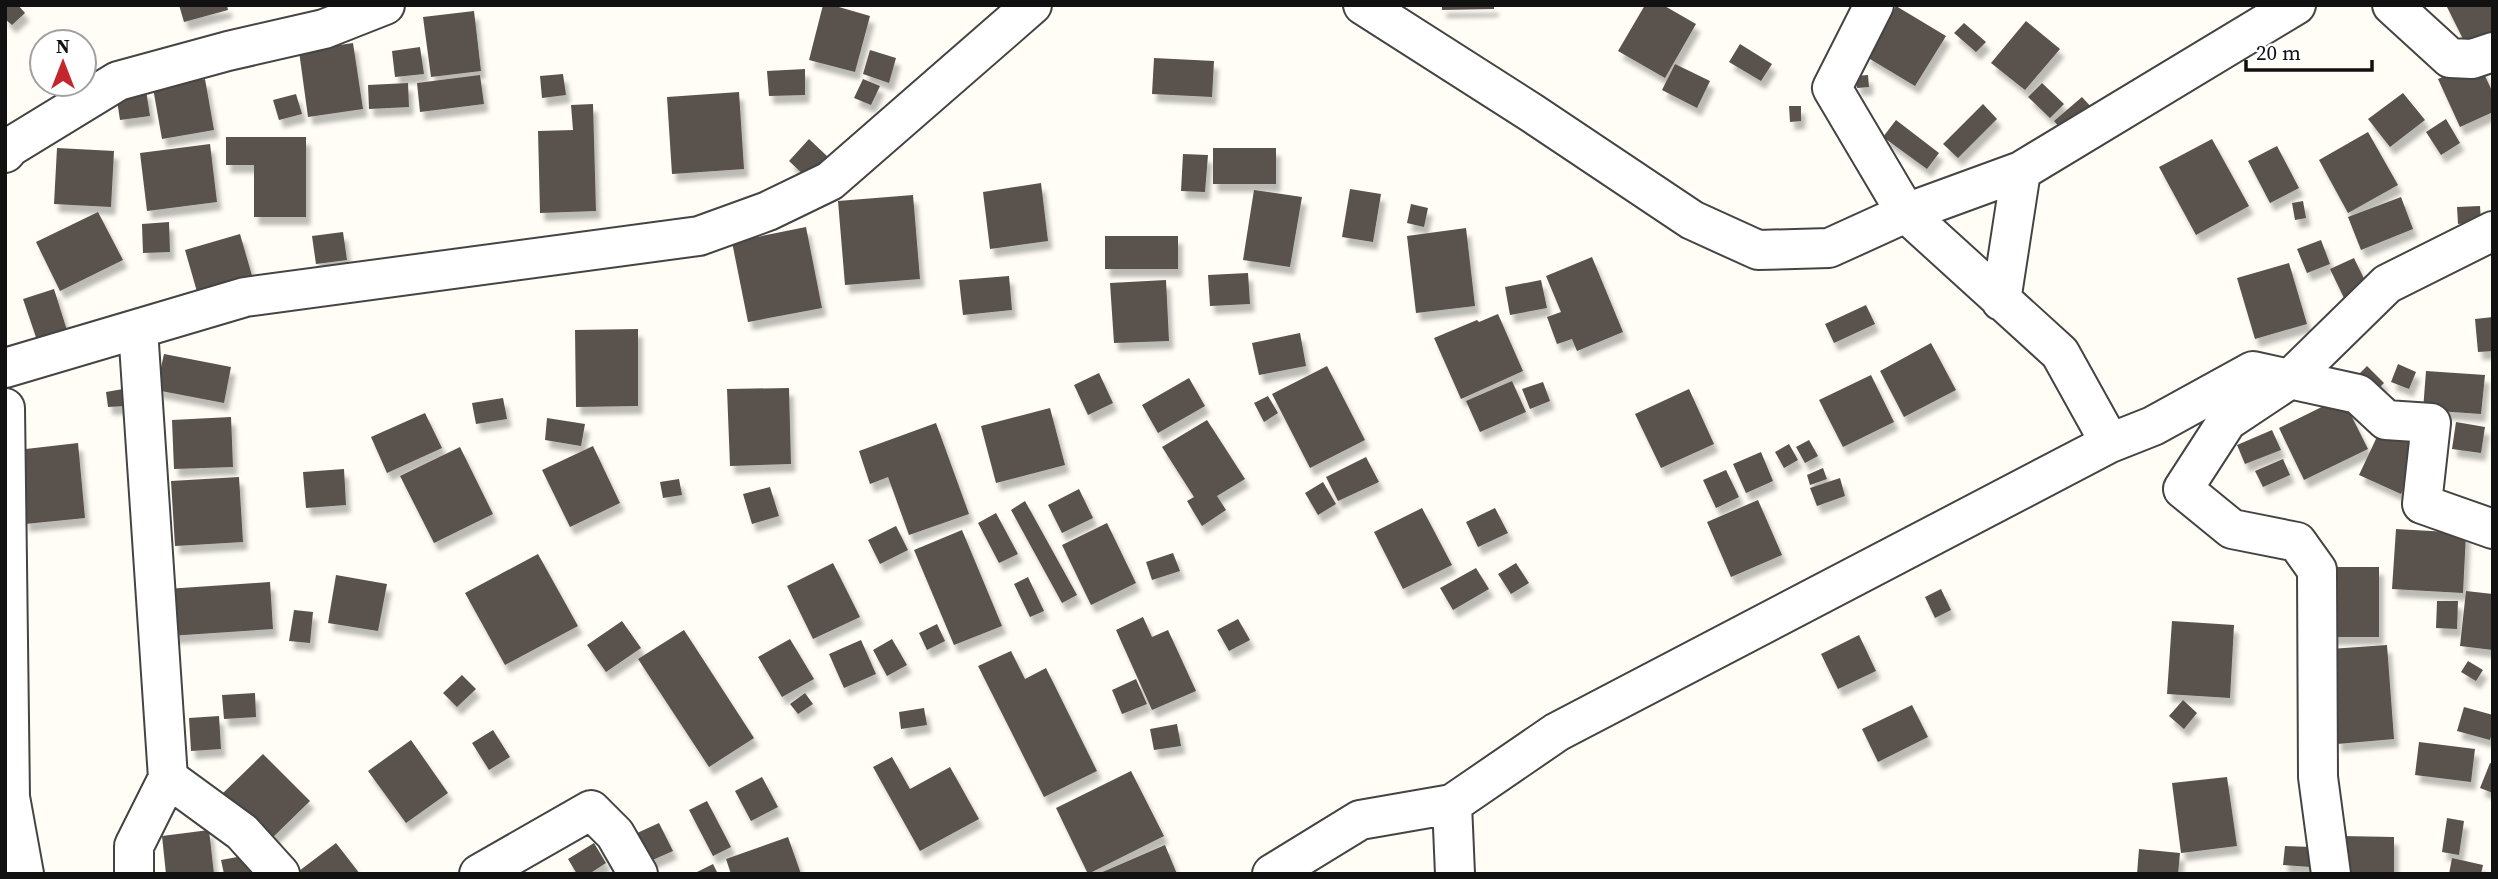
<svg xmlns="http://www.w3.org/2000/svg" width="2498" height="879" viewBox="0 0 2498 879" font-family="'Source Serif 4',serif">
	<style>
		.building { fill: #5a524d; filter: url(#shadow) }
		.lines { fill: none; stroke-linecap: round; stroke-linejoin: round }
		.minor-casing { stroke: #444; stroke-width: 42 }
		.minor { stroke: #fff; stroke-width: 38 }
	</style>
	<defs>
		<filter id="shadow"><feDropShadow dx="4.5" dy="8" stdDeviation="2" flood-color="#0004"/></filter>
	</defs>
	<rect width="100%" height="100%" fill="#fffdf5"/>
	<path class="building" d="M5,5H18L25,13L12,25L5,19Z
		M179,5H227L228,10L184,22Z
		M823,5H832L870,16L855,72L809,60Z
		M1442,5H1494V9L1442,10Z
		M1645,5H1663L1696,24L1665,78L1618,51Z
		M2446,5H2493V42L2470,53Z
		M1896,6L1946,36L1915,86L1865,56Z
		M474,11L481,71L431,77L423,17Z
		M2026,21L2060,49L2025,90L1991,63Z
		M1964,23L1986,42L1976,52L1954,33Z
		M353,43L363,109L308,117L299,51Z
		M1740,44L1772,64L1761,81L1729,62Z
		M420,47L424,74L395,77L392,51Z
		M870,50L896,58L889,83L863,74Z
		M1154,58L1214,61L1212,97L1152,94Z
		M2478,61L2493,93V112L2460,127L2438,79Z
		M1675,64L1710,81L1697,108L1662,90Z
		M805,69V95L769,96L767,71Z
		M563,74L566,95L542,98L540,76Z
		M480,75L484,104L420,112L417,83Z
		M1868,75L1869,87L1857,88L1855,76Z
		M205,79L214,130L162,139L153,88Z
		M863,79L880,86L871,105L854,98Z
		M408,83L409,107L369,109L368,85Z
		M2042,83L2064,104L2050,118L2028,97Z
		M146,90L150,116L120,120L116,94Z
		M739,92L744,169L672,174L667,97Z
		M2403,93L2425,120L2390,147L2368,119Z
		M296,94L302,114L279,120L273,100Z
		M2082,97L2093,109L2065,134L2054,121Z
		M593,104L596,211L540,213L538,131L573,130L571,105Z
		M1983,104L1997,119L1958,158L1943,144Z
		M1789,106H1801V121L1790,122Z
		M2446,119L2460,143L2441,155L2426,132Z
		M1896,120L1939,153L1927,169L1883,137Z
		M2368,132L2398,185L2348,213L2319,160Z
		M226,137H306V217H254V165H226Z
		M809,139L828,157L807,178L789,161Z
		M2212,139L2249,206L2196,235L2159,167Z
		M210,144L217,202L147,211L140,153Z
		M2277,146L2299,188L2270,203L2248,161Z
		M57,148L114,151L111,207L54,204Z
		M1213,148H1276V184H1213Z
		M1183,154L1208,155L1205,192L1181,191Z
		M1041,183L1048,241L990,249L983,192Z
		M1350,189L1381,194L1373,242L1342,237Z
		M1254,190L1302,197L1290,267L1243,260Z
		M913,195L920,279L845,285L838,201Z
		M2401,197L2413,229L2361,250L2348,217Z
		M2303,201L2306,218L2295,220L2292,203Z
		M1411,204L1428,208L1424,227L1407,223Z
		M2480,206L2481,222L2458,224L2457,207Z
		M98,212L123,260L60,291L36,242Z
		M169,222L170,252L143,253L142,224Z
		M806,227L822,308L748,322L732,242Z
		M1466,228L1475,306L1416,313L1407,236Z
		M343,232L347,260L316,264L312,236Z
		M240,234L253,279L198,295L185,250Z
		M1105,236H1178V269H1105Z
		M2321,240L2330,264L2307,273L2297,249Z
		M1592,257L1623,332L1577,351L1572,339L1557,344L1547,317L1561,312L1546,276Z
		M2354,258L2368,287L2344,298L2330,269Z
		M2289,263L2307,324L2255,339L2237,278Z
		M1248,273L1250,304L1210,306L1208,275Z
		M1009,276L1012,310L963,315L959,280Z
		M1166,280L1169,341L1114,343L1110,283Z
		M1541,280L1547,308L1510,315L1505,287Z
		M54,289L71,343L41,352L23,299Z
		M1866,305L1875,324L1834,343L1825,324Z
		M1498,314L1523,371L1461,399L1434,338L1477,320L1479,322Z
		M2493,317V351L2478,352L2475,319Z
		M638,329V406L576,407L575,330Z
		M1300,333L1306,366L1259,375L1252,343Z
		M1931,343L1956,390L1904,417L1880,371Z
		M164,354L231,367L224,403L156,390Z
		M2398,364L2416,372L2409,389L2391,382Z
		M1327,366L1365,440L1310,468L1272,394Z
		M2367,366L2384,383L2372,395L2355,378Z
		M2426,371L2485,375L2481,414L2423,410Z
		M1099,373L1113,403L1088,415L1074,385Z
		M1871,375L1894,422L1843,447L1819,400Z
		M1189,378L1205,406L1158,433L1142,405Z
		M1512,381L1526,412L1480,432L1466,401Z
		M1543,382L1550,401L1530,409L1522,389Z
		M789,388L791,464L730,466L727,389Z
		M123,389L125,406L108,407L106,392Z
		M1689,389L1714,444L1661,468L1635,414Z
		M1268,396L1278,413L1264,422L1254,403Z
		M2342,397L2368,449L2304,480L2279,428Z
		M503,398L507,419L476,424L472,403Z
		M1050,408L1065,465L996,483L981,426Z
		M425,413L442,448L387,473L371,437Z
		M231,417L233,467L174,469L172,420Z
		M547,418L585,424L581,446L545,440Z
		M1207,420L1245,479L1217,496L1226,510L1202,526L1187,501L1194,497L1162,447Z
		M2456,422L2485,427L2481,453L2452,449Z
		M936,423L969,514L909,535L888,477L870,484L859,451Z
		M2383,424L2425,443L2401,494L2359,475Z
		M2272,430L2281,450L2245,464L2237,445Z
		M1809,440L1818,456L1805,463L1796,447Z
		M78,443L85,518L25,524L17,450Z
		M1789,444L1798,460L1784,468L1775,452Z
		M593,446L620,503L570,527L542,470Z
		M460,447L493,514L434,543L400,476Z
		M1761,452L1773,481L1746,493L1733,464Z
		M1366,457L1379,482L1338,501L1326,477Z
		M2283,459L2290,475L2263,487L2255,471Z
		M1823,468L1827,479L1810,485L1807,475Z
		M344,469L346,505L306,508L303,472Z
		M1726,470L1739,497L1716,508L1703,480Z
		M239,477L243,542L175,546L171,481Z
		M1840,478L1845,496L1817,506L1810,488Z
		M679,479L682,495L663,498L660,482Z
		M1323,482L1336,504L1318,515L1305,493Z
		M770,487L779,516L752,524L743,494Z
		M1079,489L1093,518L1062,533L1048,505Z
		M1758,500L1782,555L1731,577L1707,522Z
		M1025,501L1077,595L1062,603L1011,510Z
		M1422,508L1452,565L1403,589L1374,532Z
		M1495,508L1508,533L1478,547L1466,522Z
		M996,513L1018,554L999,563L978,523Z
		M1107,523L1136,583L1091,605L1062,545Z
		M896,526L908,550L880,564L868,540Z
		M2396,529L2466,533L2463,593L2392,589Z
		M962,530L1002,626L954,645L914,550Z
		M1173,553L1180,571L1152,580L1146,562Z
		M538,554L578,626L505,665L465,593Z
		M833,563L860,617L813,639L787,586Z
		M1516,563L1529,583L1511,594L1498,574Z
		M2324,567H2379V637H2324Z
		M1476,568L1489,589L1453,610L1440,588Z
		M336,575L387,584L378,631L328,623Z
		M1028,577L1044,611L1030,617L1014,584Z
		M270,582L273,629L169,636L166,589Z
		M1941,589L1951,610L1935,618L1925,597Z
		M2466,591L2493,594V650L2460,646Z
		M2437,601H2458L2457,629L2436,628Z
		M294,610L313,612L310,643L289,641Z
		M1143,617L1152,637L1168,630L1196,691L1152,710L1116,630Z
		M1238,619L1250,640L1229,651L1217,630Z
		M622,621L641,648L606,672L587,645Z
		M2172,621L2234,625L2230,698L2167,694Z
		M937,624L945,641L927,650L919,633Z
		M684,630L754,738L709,767L638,659Z
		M1859,635L1876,671L1838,689L1821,654Z
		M790,639L814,679L782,697L758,657Z
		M892,639L907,665L887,676L873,650Z
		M861,640L876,674L844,688L829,654Z
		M2387,645L2394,739L2337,744L2330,649Z
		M1011,651L1025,679L1046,668L1097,771L1044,797L978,666Z
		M2468,661L2483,670L2476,681L2461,672Z
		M462,675L476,689L457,707L443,693Z
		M1136,679L1147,704L1122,714L1112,690Z
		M255,693L256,717L224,719L222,695Z
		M805,693L813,704L798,714L790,704Z
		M2183,700L2197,713L2184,729L2169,716Z
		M1912,705L1928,737L1878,762L1862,729Z
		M2464,707L2493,715V729L2490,740L2457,731Z
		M924,708L927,725L901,729L899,712Z
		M219,716L221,749L191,751L189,718Z
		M1177,724L1181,746L1154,750L1150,729Z
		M493,730L510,757L489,770L472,743Z
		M411,740L448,793L406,823L368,771Z
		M2419,742L2475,749L2471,782L2415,775Z
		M263,754L310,801L270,840L223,793Z
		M892,757L910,789L950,767L979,819L920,851L873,767Z
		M2490,763L2493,764V793L2480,788Z
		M1131,771L1164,836L1088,874L1056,808Z
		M762,777L778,807L751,821L735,791Z
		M2227,777L2237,846L2181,853L2172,783Z
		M707,801L731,847L713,856L689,810Z
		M2447,818L2464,821L2459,855L2442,852Z
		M659,823L673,851L648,862L635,834Z
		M209,830L214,874H166L162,836Z
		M2342,836L2394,837V874H2342Z
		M788,837L801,874H731L726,859Z
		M336,843L360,874H295Z
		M594,843L606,863L589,874H577L568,859Z
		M1165,845L1177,874H1098Z
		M2285,846L2312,847L2311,867L2283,865Z
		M2139,849L2180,853L2178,874H2137Z
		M259,853L263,874H224L221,860Z
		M2452,858L2483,865L2481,874H2449Z
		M713,864L718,874H693Z"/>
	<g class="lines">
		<g class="minor-casing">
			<path id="minor" d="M1363,5L1532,113L1692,220L1758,250L1829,248L1906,213L2021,171L2296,5
				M1874,5L1832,88L1906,213L2060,353L2110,443L2153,426L2253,371L2358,394L2386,420L2431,423L2422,504L2493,529
				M2392,5L2450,58L2472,59L2493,52
				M5,153L10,147L118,81L228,51L324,29L385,5
				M2001,301L2021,171
				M138,329L168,778L242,832L280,874
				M5,368L245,297L699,236L768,211L830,181L1032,5
				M5,408L10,797L24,874
				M1452,804L1455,874
				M134,874V846L168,778
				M479,874L591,810L615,834L638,874
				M1272,874L1360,820L1452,804L1557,732L2110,443
				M2331,874L2318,777L2317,570L2297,542L2232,529L2183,489L2227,421L2290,379L2387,284L2493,231"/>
		</g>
		<use href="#minor" class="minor"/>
	</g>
	<rect width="2498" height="879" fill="none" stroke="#111111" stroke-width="14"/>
	<g transform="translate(63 63)"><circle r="33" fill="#ffffff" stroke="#a0a0a0" stroke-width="2"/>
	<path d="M0-5L12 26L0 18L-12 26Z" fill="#c4262e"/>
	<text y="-10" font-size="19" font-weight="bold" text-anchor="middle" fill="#111111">N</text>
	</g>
	<path d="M2246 60v10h126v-10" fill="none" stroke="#111111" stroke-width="3.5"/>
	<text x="2256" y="60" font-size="21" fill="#111111" stroke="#ffffff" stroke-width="5" paint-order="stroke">20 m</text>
</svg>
